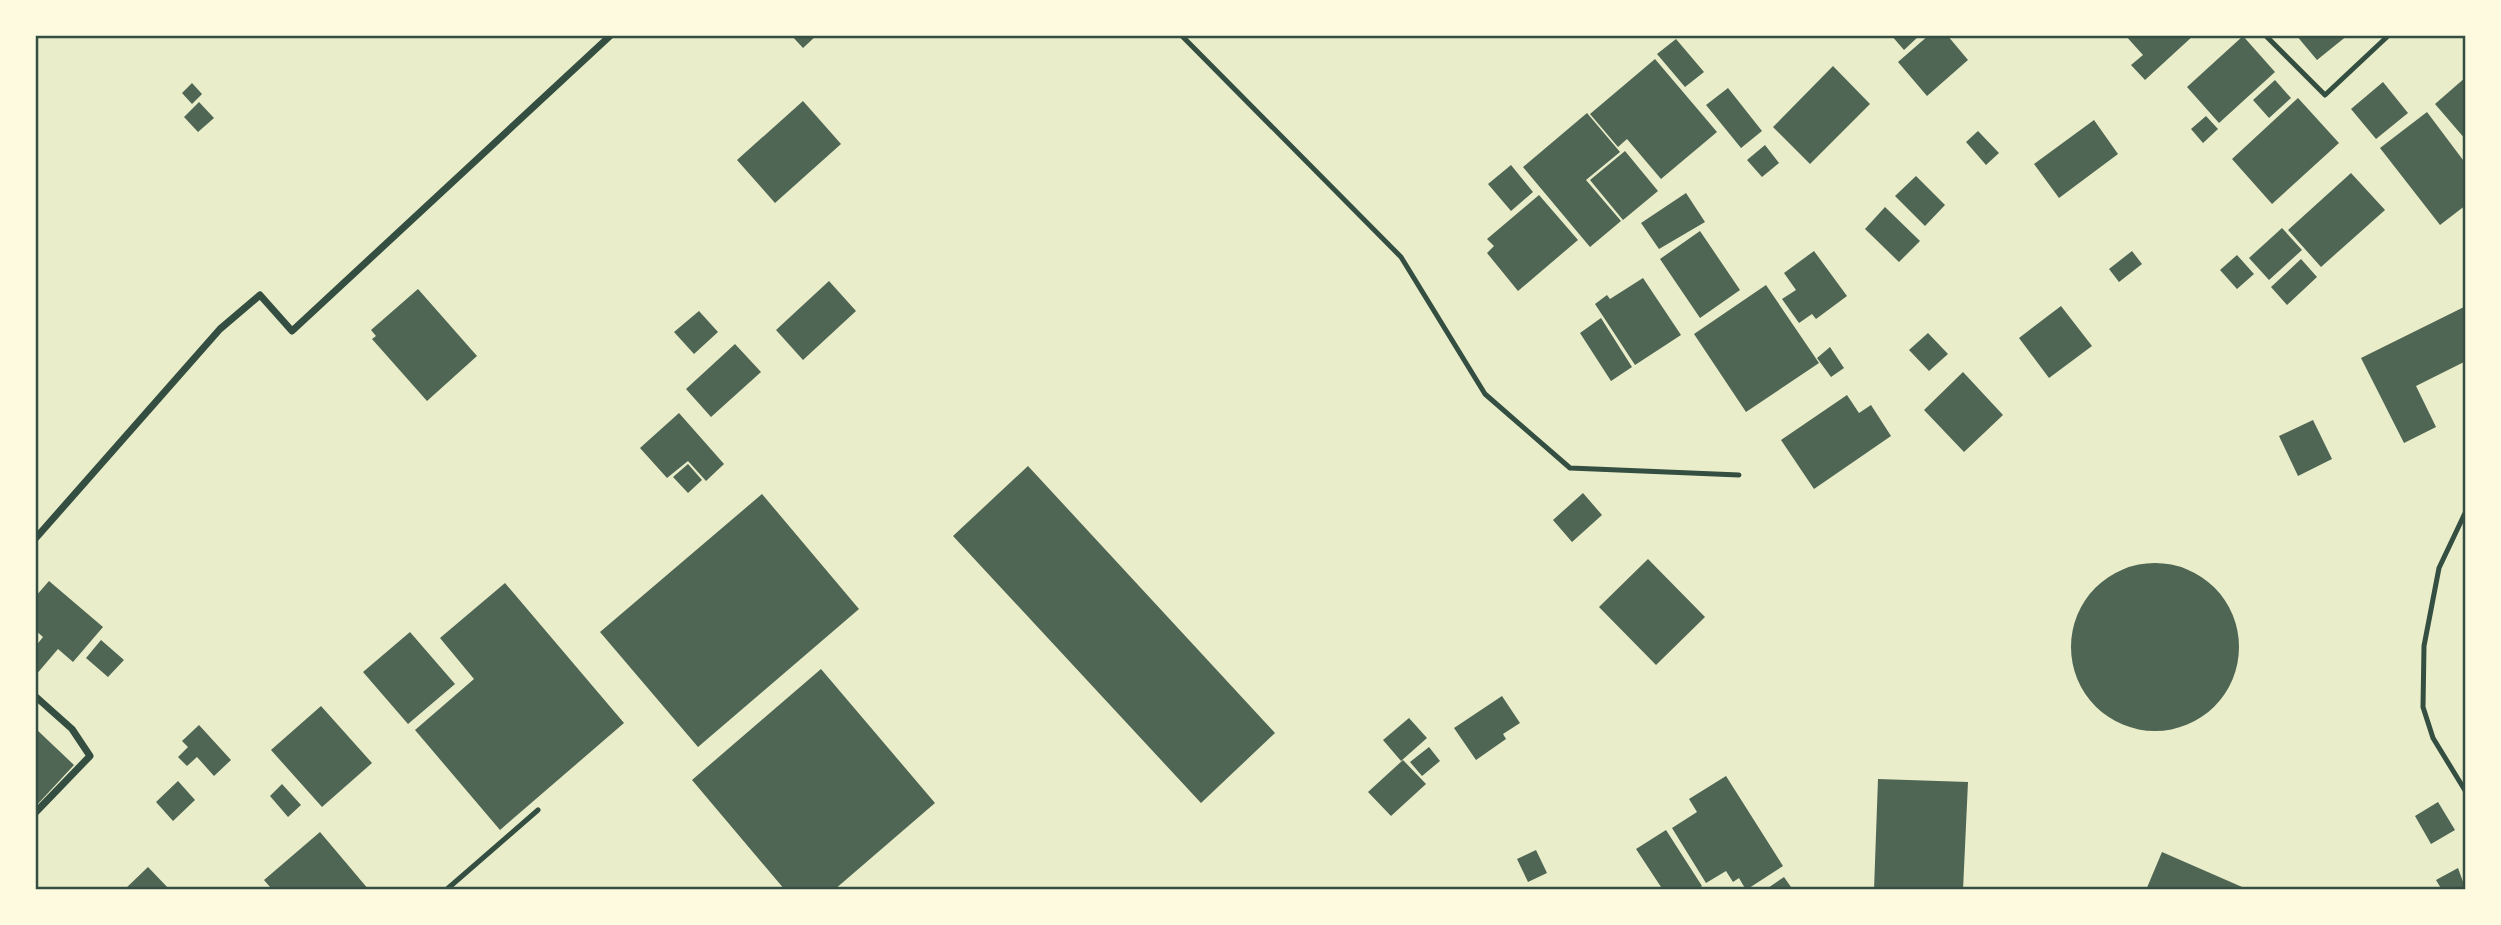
<svg xmlns="http://www.w3.org/2000/svg" width="2501" height="925" viewBox="0 0 2501 925" font-family="'Crimson Pro',serif">
	<style>
		.building { fill: #4f6655 }
		.lines { fill: none; stroke-linecap: round; stroke-linejoin: round }
		.service { stroke: #344e41; stroke-width: 5 }
		.minor { stroke: #344e41; stroke-width: 7 }
		.neatline { fill: none; stroke: #344e41; stroke-width: 2.5 }
	</style>
	<rect width="100%" height="100%" fill="#e9edc9"/>
	<path class="building" d="M791,35H817L803,48Z
		M1891,35H1920L1904,50Z
		M1929,35H1947L1968,60L1927,96L1898,62Z
		M2125,35H2194L2145,80L2131,65L2143,55Z
		M2296,35H2348L2317,60Z
		M2243,36L2275,72L2219,123L2187,87Z
		M1676,39L1704,72L1685,87L1657,54Z
		M1655,59L1717,132L1661,179L1627,139L1618,147L1590,114Z
		M1833,66L1870,104L1810,164L1773,127Z
		M2466,77V140L2435,104Z
		M2275,80L2291,98L2269,118L2253,100Z
		M2383,82L2408,113L2376,139L2351,109Z
		M192,83L202,94L192,104L182,93Z
		M1728,88L1762,131L1741,148L1706,105Z
		M2298,98L2339,143L2272,204L2232,159Z
		M803,101L841,144L775,203L737,160Z
		M199,102L214,118L198,132L184,117Z
		M2427,112L2466,164V205L2440,225L2380,148Z
		M1587,113L1620,152L1586,180L1621,221L1590,247L1523,167Z
		M2206,116L2218,129L2203,143L2191,129Z
		M2094,120L2118,154L2059,198L2034,164Z
		M1978,131L1999,153L1986,165L1966,142Z
		M1765,145L1779,163L1762,177L1747,160Z
		M1625,151L1658,191L1623,220L1590,180Z
		M1511,165L1533,192L1511,211L1488,184Z
		M2351,173L2385,210L2321,267L2288,230Z
		M1916,176L1945,205L1925,226L1895,196Z
		M1686,193L1705,222L1659,249L1641,223Z
		M1539,195L1578,240L1518,291L1487,253L1494,246L1487,239Z
		M1885,207L1920,241L1899,262L1865,229Z
		M2282,228L2302,250L2269,280L2249,258Z
		M1700,231L1740,290L1700,318L1660,259Z
		M1814,251L1847,296L1816,319L1812,314L1799,323L1782,299L1796,290L1784,273Z
		M2132,251L2142,264L2119,282L2109,269Z
		M2237,255L2254,274L2237,289L2220,270Z
		M2301,259L2317,277L2287,305L2271,287Z
		M1643,278L1681,335L1635,365L1595,304L1607,295L1610,299Z
		M829,281L856,311L803,360L776,330Z
		M1766,285L1819,363L1746,412L1694,334Z
		M418,289L477,356L427,401L372,339L376,336L371,330Z
		M2061,306L2092,346L2049,378L2019,338Z
		M2466,306V361L2416,386L2436,427L2404,443L2361,358Z
		M699,311L718,332L694,354L674,332Z
		M1601,318L1632,367L1611,381L1580,333Z
		M1928,333L1948,354L1929,371L1909,350Z
		M735,344L761,372L711,417L686,389Z
		M1830,347L1844,368L1831,377L1817,358Z
		M1963,372L2003,415L1964,452L1924,410Z
		M1847,395L1859,413L1871,405L1891,436L1814,489L1781,440Z
		M679,413L724,464L706,481L688,461L667,478L640,448Z
		M2313,420L2332,459L2298,476L2279,436Z
		M688,464L702,480L688,493L673,477Z
		M1028,466L1275,733L1201,803L953,536Z
		M1583,493L1602,515L1572,542L1553,520Z
		M762,494L859,609L698,747L600,632Z
		M1648,559L1705,617L1656,665L1599,607Z
		M2071 647a84 84 0 1 1 168 0a84 84 0 1 1-168 0Z
		M49,581L103,627L73,662L58,649L35,676V647L43,637L35,630V597Z
		M505,583L624,723L500,830L415,730L474,679L440,638Z
		M410,632L455,684L408,724L363,672Z
		M101,640L124,660L108,677L86,658Z
		M821,669L935,803L834,890H785L692,780Z
		M1502,696L1520,723L1503,734L1506,739L1476,760L1454,728Z
		M321,706L372,763L322,807L271,750Z
		M1409,718L1427,738L1401,761L1383,740Z
		M199,725L231,760L214,776L197,757L187,766L178,757L188,747L182,741Z
		M35,728L74,765L35,807Z
		M1429,747L1440,761L1422,776L1410,762Z
		M1403,760L1426,784L1391,816L1368,792Z
		M1726,776L1783,866L1746,890L1739,878L1733,882L1726,871L1706,883L1672,828L1697,812L1689,799Z
		M1878,779L1968,782L1963,890H1874Z
		M178,781L195,800L173,821L156,802Z
		M282,784L301,805L288,817L270,796Z
		M2438,802L2455,830L2431,844L2415,816Z
		M1666,830L1702,886L1697,890H1663L1636,849Z
		M320,832L369,890H266L270,887L264,880Z
		M1536,850L1547,873L1528,882L1517,859Z
		M2162,852L2249,890H2146Z
		M148,867L170,890H124Z
		M2458,868L2466,890H2442L2436,880Z
		M1784,877L1793,890H1765Z"/>
	<g class="lines">
		<path class="service" d="M1181,35L1401,257L1485,394L1570,468L1739,475
			M2265,35L2325,95L2389,35
			M2466,511L2439,568L2424,646L2423,707L2433,738L2466,792
			M446,890L538,810"/>
		<path class="minor" d="M35,539L220,329L260,295L292,331L611,35
			M35,696L72,729L90,756L35,813"/>
	</g>
	<rect width="2501" height="925" fill="none" stroke="#fefae0" stroke-width="74"/>
	<rect x="37" y="37" width="2427" height="851" class="neatline"/>
</svg>
